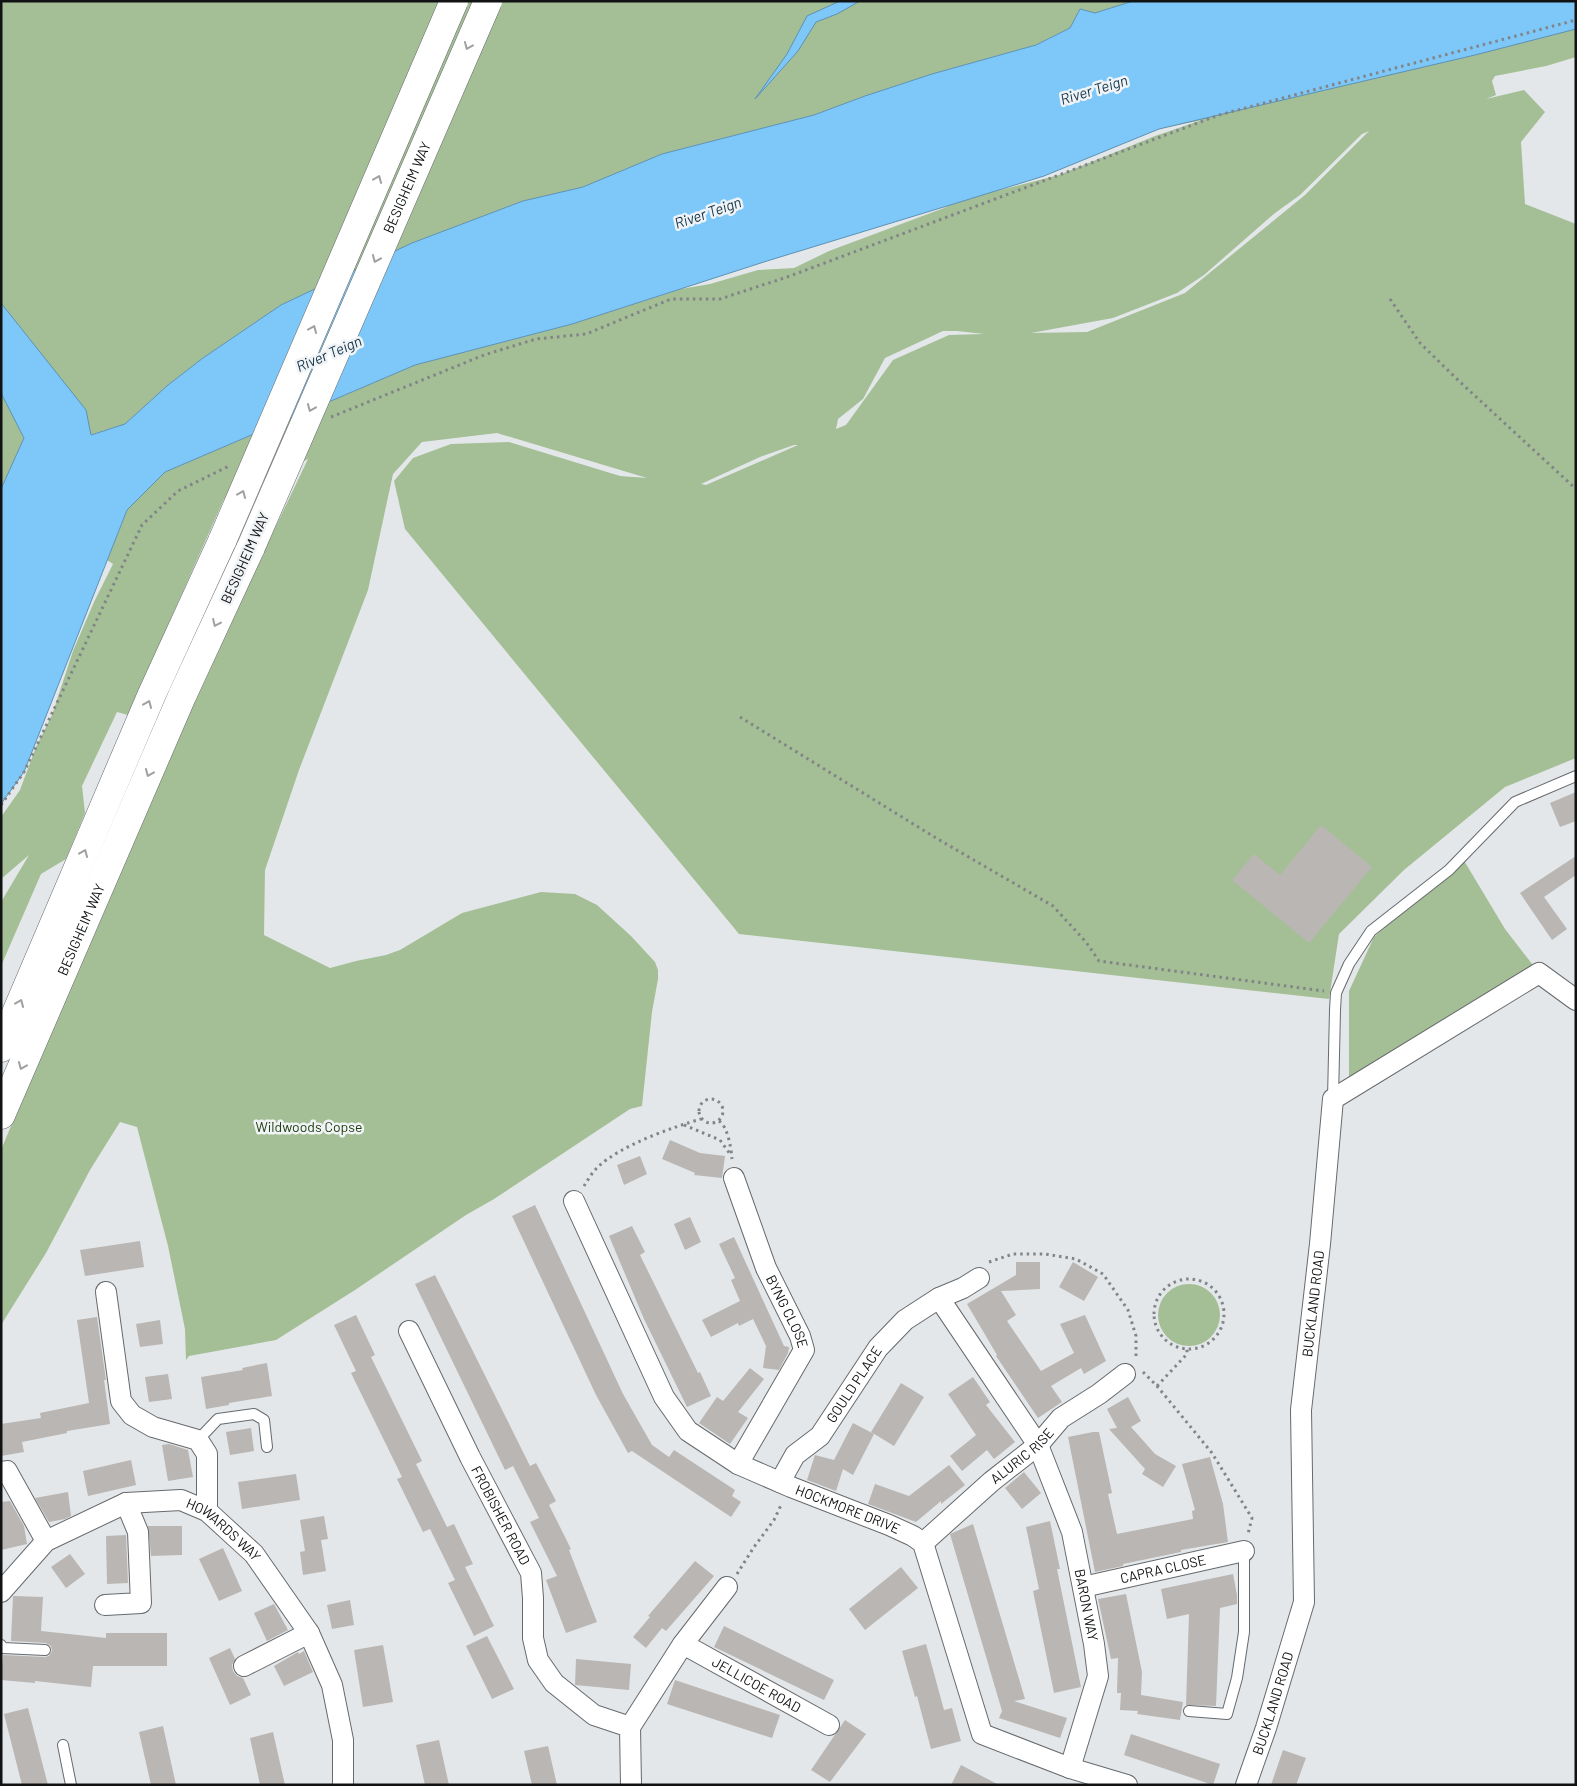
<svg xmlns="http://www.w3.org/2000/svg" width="1577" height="1786" viewBox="0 0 1577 1786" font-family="Barlow,sans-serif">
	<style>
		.green { fill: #a4bf95; fill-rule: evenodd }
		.water { fill: #7dc8f9; stroke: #5d91b4 }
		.building { fill: #b9b6b3 }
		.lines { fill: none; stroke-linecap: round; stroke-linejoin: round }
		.service-casing { stroke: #676a6d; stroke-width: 12 }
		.minor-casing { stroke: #676a6d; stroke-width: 22 }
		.trunk-casing { stroke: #676a6d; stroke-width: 29 }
		.path { stroke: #828587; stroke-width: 3; stroke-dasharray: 2.5 4; stroke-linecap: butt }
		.service { stroke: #fff; stroke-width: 10 }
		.minor { stroke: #fff; stroke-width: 20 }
		.trunk { stroke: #fff; stroke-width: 28 }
		.trunk-bridge-casing { stroke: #676a6d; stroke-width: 29; stroke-linecap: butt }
		.trunk-bridge { stroke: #fff; stroke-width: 28 }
		.oneway { stroke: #a0a0a1 }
		.labels { text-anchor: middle; stroke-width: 5; stroke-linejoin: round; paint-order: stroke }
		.street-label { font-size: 14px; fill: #111213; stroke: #f1f4f7 }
		.park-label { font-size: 14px; fill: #233f10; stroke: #f1f4f7 }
		.water-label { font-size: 15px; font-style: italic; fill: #143549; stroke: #f1f4f7 }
	</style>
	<rect width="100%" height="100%" fill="#e3e7ea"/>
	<path class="green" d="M1,1H1133L1095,13L1080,9L1070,28L1036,45L932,74L865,96L814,115L662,154L583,187L523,201L412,243L281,305L203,358L168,385L125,424L90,435L36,348L1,303Z
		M1576,13V57L1546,66L1495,76L1492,81L1496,95L1486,99L1524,90L1545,112L1521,142L1525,204L1576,224V758L1505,787L1404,870L1339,934L1329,999L739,934L405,529L394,481L413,458L451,444L509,442L620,476L647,478L497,433L422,442L393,474L368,590L299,770L265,870L264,935L330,968L356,961L386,955L400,950L462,913L541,892L575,894L597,905L631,936L655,962L658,970V979L652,1012L642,1106L630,1109L494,1199L466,1215L355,1290L276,1340L189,1356L186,1360L185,1329L168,1246L137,1127L120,1122L90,1170L46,1253L1,1325V1150L107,896L199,687L308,459L224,499L128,715L117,712L82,786L85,813L66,859L41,874L1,966V902L29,855L1,879V817L20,790L36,747L52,715L73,651L94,602L113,564L107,560L127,510L165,472L415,365L572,324L681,289L710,284L758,270L794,268L829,251L944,208L971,194L996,191L1059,175L1155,136L1202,120L1159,129ZM1369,131L1305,195L1185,293L1087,332L1031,333L1113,318L1177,293L1204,275L1275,213L1300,195L1362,134ZM943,331H957L984,334L949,335L893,360L846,425L836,429L838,419L863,399L885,358ZM794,445H798L706,485L701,484L760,457Z
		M1,393L24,438L1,489Z
		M1463,859L1505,929L1539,973L1349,1081V991L1374,937Z
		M1158 1315a31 31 0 1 1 62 0a31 31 0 1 1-62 0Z"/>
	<path class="water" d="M840,1H860L837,14L816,22L798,51L755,99L787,54L807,16Z
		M1133,1H1576V29L1475,55L1159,129L1044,176L960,202L767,261L572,324L415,365L165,472L127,510L24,772L1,804V489L24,438L1,393V303L86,410L91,435L125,424L168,385L203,358L281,305L412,243L523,201L583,187L662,154L814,115L865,96L932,74L1036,45L1070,28L1080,9L1095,13Z"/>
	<path class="building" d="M1576,792V821L1560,827L1550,803Z
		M1321,825L1372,867L1309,943L1232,880L1254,854L1280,875Z
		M1576,856V875L1544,897L1567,929L1552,940L1520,893Z
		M670,1140L700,1153L725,1156L722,1178L694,1175L695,1173L662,1159Z
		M640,1156L647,1174L624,1185L617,1165Z
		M535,1205L623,1394L652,1445L669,1457L674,1450L735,1490L732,1496L741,1502L731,1517L632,1451L628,1453L596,1395L512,1216Z
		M690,1217L701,1242L685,1250L674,1224Z
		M632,1226L645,1252L640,1255L698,1373L700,1372L711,1396L687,1407L644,1319L609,1236Z
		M734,1237L784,1346L789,1347L788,1353L779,1370L763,1368L766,1346L753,1319L739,1326L738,1323L711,1337L702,1320L740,1301L731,1280L735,1278L719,1244Z
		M140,1241L144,1267L85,1276L80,1250Z
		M1016,1262H1040V1289L1001,1291L1016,1315L1007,1321L1041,1371L1074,1353L1060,1324L1085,1315L1106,1361L1084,1374L1081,1368L1051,1386L1062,1402L1038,1418L996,1356L997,1355L967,1304L1016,1275Z
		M1073,1262L1098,1277L1084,1301L1059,1287Z
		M435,1275L530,1466L536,1463L556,1501L549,1505L571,1549L569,1550L597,1622L566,1633L546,1580L557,1576L530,1522L539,1518L513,1466L505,1470L415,1284Z
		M356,1315L375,1355L371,1357L422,1461L416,1464L447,1527L454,1524L473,1564L465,1567L494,1626L474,1636L448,1583L455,1580L430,1529L423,1532L397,1479L402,1477L351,1373L356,1371L334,1325Z
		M97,1317L106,1380H104L110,1424L67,1431V1433L22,1442L24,1452L1,1456V1424L41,1418L40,1413L89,1403L77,1320Z
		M160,1320L163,1344L140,1347L136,1324Z
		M267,1363L272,1396L229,1403V1405L206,1409L201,1377L243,1370L242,1368Z
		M750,1368L764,1379L738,1412L748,1418L730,1444L699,1423L717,1397L723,1401Z
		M168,1374L172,1399L149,1402L145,1377Z
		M973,1377L990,1402L986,1405L1015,1442L994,1459L987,1450L962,1471L950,1456L976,1435L948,1394Z
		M901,1383L924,1397L894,1446L871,1432Z
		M1128,1397L1141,1421L1131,1427L1155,1454L1176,1466L1163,1487L1142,1474L1145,1469L1109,1429L1117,1428L1107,1409Z
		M853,1423L874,1434L853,1475L843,1469L836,1491L807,1480L815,1455L834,1460Z
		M251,1428L254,1451L230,1455L226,1432Z
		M1093,1432H1099L1112,1493L1108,1494L1117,1534L1193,1519L1192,1511L1195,1510L1182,1464L1210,1457L1223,1504L1228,1542L1181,1550V1552L1123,1564V1566L1095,1572L1068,1437Z
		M169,1444L188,1450L193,1477L168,1481L162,1445Z
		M131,1460L136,1485L88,1496L83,1471Z
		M949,1465L965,1485L941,1504V1501L916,1522L868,1504L875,1484L909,1496Z
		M1024,1472L1041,1493L1022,1509L1005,1488Z
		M296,1474L300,1500L242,1509L238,1482Z
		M68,1492L71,1516L65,1519L49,1522L35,1498Z
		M10,1501L24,1526L27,1544L1,1550V1502Z
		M324,1516L328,1539L321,1540L326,1571L303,1575L300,1552L305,1551L300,1520Z
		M1050,1521L1060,1569H1057L1081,1687L1054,1693L1033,1591L1039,1589L1026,1527Z
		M973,1524L1025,1699L1014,1701L1067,1718L1060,1738L999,1718L1002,1711L950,1534Z
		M148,1526H182V1555L151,1556Z
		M126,1535L128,1583L107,1584L106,1536Z
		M223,1548L242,1591L219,1601L199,1559Z
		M70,1554L85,1574L66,1588L51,1567Z
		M695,1561L714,1576L666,1631L662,1628L646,1648L633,1637L650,1617L648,1616Z
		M901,1567L918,1588L865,1630L849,1609Z
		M1233,1574L1237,1595V1604L1220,1608L1216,1706L1186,1705L1189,1614L1167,1619L1161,1589Z
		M1126,1594L1142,1672L1141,1695L1183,1702L1180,1720L1137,1714L1138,1711L1120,1710L1121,1693H1117L1118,1658L1111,1659L1098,1599Z
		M13,1596L43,1597L41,1631L106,1638V1633H167V1666H93L91,1687L35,1681V1683L1,1680L3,1655L45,1657L49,1656L52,1651L51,1646L46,1643L11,1641Z
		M350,1600L354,1625L332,1629L327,1605Z
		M274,1604L288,1630L267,1641L254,1613Z
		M724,1626L834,1680L824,1700L714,1647Z
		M487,1636L514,1689L492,1699L466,1646Z
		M926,1644L944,1710L952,1708L961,1741L931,1749L917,1696L915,1697L902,1651Z
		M383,1645L393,1702L363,1707L354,1650Z
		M230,1648L235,1659L232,1665L233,1671L237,1676L243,1678L251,1695L230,1705L209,1658Z
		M304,1651L313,1672L284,1686L274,1666L298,1652L299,1654Z
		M576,1659L631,1664L629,1690L575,1685Z
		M675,1680L780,1715L772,1738L667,1704Z
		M28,1708L48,1785H22L4,1714Z
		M845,1720L866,1734L830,1782L811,1770Z
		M163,1726L176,1785H151L139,1732Z
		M273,1732L285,1785H260L250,1738Z
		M1131,1734L1220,1764L1213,1785L1124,1755Z
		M439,1740L449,1785H425L416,1745Z
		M548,1746L557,1785H532L524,1751Z
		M1283,1750L1306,1758L1296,1785H1271Z
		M961,1765L999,1785H951Z"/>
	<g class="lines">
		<g class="service-casing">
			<path id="service" d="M1333,1099L1335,1010L1336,993L1349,964L1371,931L1449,870L1515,802L1576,776
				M198,1440L218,1419L254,1414L264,1420L267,1447
				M1,1645L3,1648L45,1650
				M1189,1711L1227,1714L1237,1678L1244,1632V1551
				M63,1745L71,1785"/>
		</g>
		<g class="minor-casing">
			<g id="minor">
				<path id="s1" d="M734,1178L766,1268L800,1336L804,1350L738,1464"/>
				<path id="s2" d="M574,1201L664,1397L688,1431L738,1464L791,1487L889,1525L913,1536L923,1543L982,1734L1070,1768L1127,1785"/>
				<path d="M106,1292L121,1401L132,1415L153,1427L198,1440L207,1454V1511"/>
				<path id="s3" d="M939,1298L1038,1445L1072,1532L1094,1644L1098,1676L1070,1768"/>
				<path id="s4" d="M409,1331L470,1457L531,1573L533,1598V1638L538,1660L554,1683L594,1715L630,1727L631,1785"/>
				<path d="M1,1472L7,1471L46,1541"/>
				<path id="s5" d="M780,1482L795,1455L820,1436L878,1348L905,1320L939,1298L963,1288L979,1278"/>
				<path id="s6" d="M923,1543L992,1481L1038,1445L1061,1418L1099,1394L1125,1374"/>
				<path id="s7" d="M1083,1587L1244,1551"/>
				<path id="s8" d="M1,1592L46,1541L126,1503L181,1500L207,1511L254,1554L309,1633L332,1685L343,1740V1785"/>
				<path d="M105,1605L141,1603L138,1532L126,1503"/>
				<path id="s9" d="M683,1644L829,1725"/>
				<path d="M244,1666L309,1633"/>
				<path d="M630,1727L683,1644L727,1587"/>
				<path id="s10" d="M1246,1785L1266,1728L1304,1602L1301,1410L1320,1244L1333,1099L1539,973L1576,1000"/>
			</g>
		</g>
		<g class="trunk-casing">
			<g id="trunk">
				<path d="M1,1048L152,694L223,539"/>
				<path id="s11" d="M1,1115L182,696L251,547"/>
			</g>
		</g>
		<path class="path" d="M1390,299L1420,343L1460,382L1576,489
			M331,417L484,355L536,339L586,334L671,299H720L790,276L1219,115L1576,20
			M740,717L936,838L1053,906L1086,942L1099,961L1324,991
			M1,805L24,772L142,525L178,491L229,466
			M699 1111a12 12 0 1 1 24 0a12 12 0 1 1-24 0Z
			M719,1121C728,1127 731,1148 732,1159
			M684,1125L720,1140L730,1154
			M584,1186C588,1180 592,1172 598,1167C619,1146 673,1127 701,1119
			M989,1262L1013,1254H1045L1076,1259L1103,1274L1128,1310L1136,1336V1359
			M1154 1314a35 35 0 1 1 70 0a35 35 0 1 1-70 0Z
			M1143,1372L1157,1386L1212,1453L1252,1518L1248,1534
			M1157,1386L1187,1354V1349
			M737,1574L754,1547L774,1520L782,1503"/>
		<use href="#service" class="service"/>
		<use href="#minor" class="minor"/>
		<use href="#trunk" class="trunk"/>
		<g class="trunk-bridge-casing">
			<g id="trunk-bridge">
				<path d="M223,539L454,1"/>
				<path id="s12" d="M251,547L488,1"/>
			</g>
		</g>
		<use href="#trunk-bridge" class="trunk-bridge"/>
	</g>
	<defs><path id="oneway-chevron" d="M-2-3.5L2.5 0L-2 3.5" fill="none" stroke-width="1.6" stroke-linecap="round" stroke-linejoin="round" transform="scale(1.25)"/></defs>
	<g class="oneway">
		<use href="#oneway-chevron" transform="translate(468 46) rotate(113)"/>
		<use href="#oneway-chevron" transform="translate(378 179) rotate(-67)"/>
		<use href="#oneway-chevron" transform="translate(376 259) rotate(113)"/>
		<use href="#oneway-chevron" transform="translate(313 329) rotate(-67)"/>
		<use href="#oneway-chevron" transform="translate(311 408) rotate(113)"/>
		<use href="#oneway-chevron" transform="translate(242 494) rotate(-67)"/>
		<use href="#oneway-chevron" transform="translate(216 623) rotate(115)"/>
		<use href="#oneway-chevron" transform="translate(148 704) rotate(-67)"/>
		<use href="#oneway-chevron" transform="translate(149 773) rotate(113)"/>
		<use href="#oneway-chevron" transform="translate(84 853) rotate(-67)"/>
		<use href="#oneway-chevron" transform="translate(20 1003) rotate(-67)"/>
		<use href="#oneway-chevron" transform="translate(22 1066) rotate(113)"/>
	</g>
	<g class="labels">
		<g class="street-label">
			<text dy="5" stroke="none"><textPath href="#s12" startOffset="392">BESIGHEIM WAY</textPath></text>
			<text transform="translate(245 558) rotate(-66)" y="5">BESIGHEIM WAY</text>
			<text dy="5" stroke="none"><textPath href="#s11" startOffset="202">BESIGHEIM WAY</textPath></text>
			<text dy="5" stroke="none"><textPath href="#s10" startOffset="491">BUCKLAND ROAD</textPath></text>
			<text dy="5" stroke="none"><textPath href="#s1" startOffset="144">BYNG CLOSE</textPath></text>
			<text dy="5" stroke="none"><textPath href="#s5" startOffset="124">GOULD PLACE</textPath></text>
			<text dy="5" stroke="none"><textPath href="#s6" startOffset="132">ALURIC RISE</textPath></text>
			<text dy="5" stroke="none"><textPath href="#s2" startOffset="436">HOCKMORE DRIVE</textPath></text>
			<text dy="5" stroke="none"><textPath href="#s4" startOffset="206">FROBISHER ROAD</textPath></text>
			<text dy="5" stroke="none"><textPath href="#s8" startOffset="264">HOWARDS WAY</textPath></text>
			<text dy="5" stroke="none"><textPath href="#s7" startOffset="82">CAPRA CLOSE</textPath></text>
			<text dy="5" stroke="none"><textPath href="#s3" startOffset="345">BARON WAY</textPath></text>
			<text dy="5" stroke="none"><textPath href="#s9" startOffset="84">JELLICOE ROAD</textPath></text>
			<text dy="5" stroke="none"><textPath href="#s10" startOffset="86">BUCKLAND ROAD</textPath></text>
		</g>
		<g class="park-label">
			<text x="309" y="1132">Wildwoods Copse</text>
		</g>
		<g class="water-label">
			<text transform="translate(1094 90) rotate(-17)" y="5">River Teign</text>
			<text transform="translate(708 213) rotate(-19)" y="5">River Teign</text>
			<text transform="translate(329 354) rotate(-23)" y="5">River Teign</text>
		</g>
	</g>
	<rect width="1577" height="1786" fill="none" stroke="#111213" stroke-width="5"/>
</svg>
